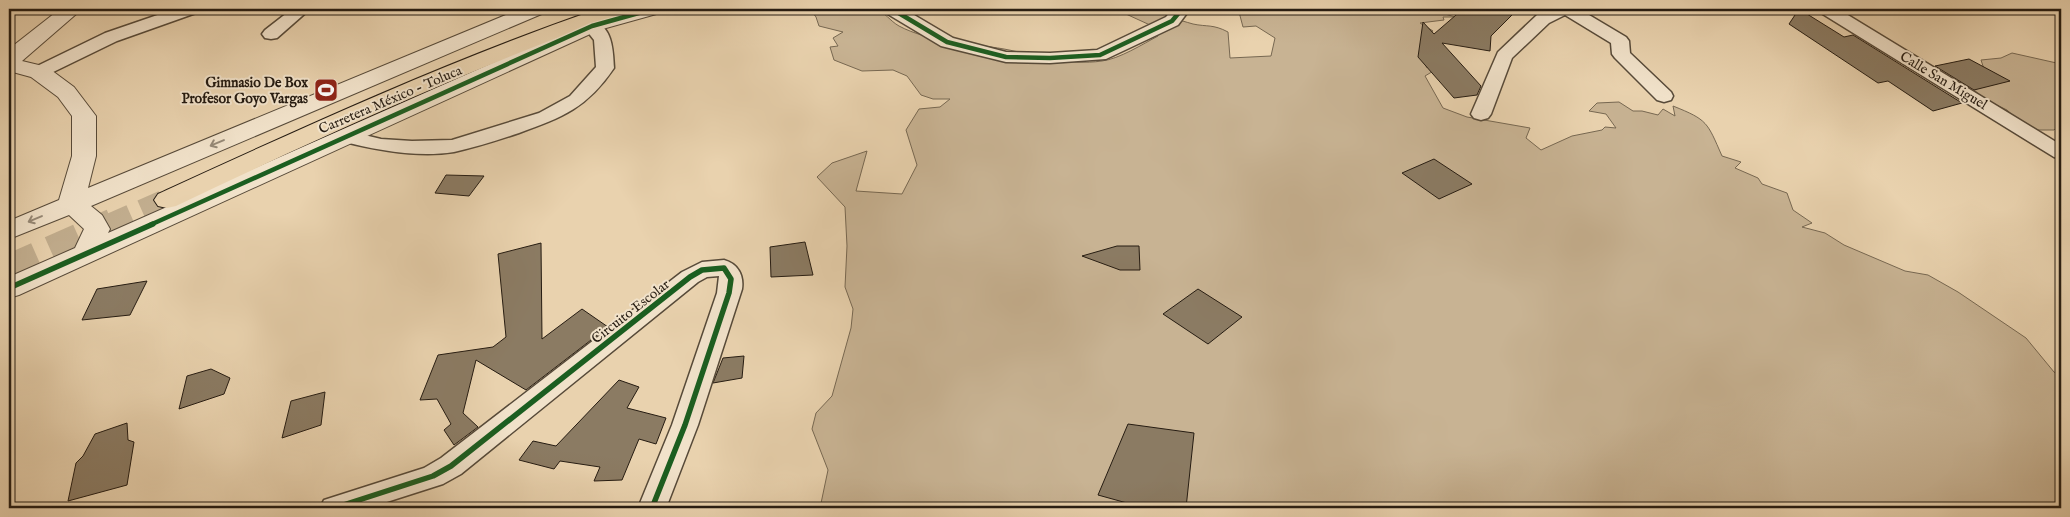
<svg xmlns="http://www.w3.org/2000/svg" width="2070" height="517" viewBox="0 0 2070 517" font-family="'IM FELL English',serif">
	<style>
		.green { fill: #c8b393; stroke: #776852 }
		.building { fill: #8b7b63; stroke: #261c12 }
		.lines { fill: none; stroke-linecap: round; stroke-linejoin: round }
		.primary-tunnel-far1 { stroke: #c2ae8f; stroke-width: 23; stroke-dasharray: 23 12; stroke-linecap: butt }
		.primary-tunnel { stroke: #c2ae8f; stroke-width: 31; stroke-dasharray: 31 15; stroke-linecap: butt }
		.minor-casing { stroke: #574a39; stroke-width: 3 }
		.tertiary-casing { stroke: #574a39; stroke-width: 2 }
		.primary-casing { stroke: #261c12; stroke-width: 2 }
		.minor { fill: #f1e2ca; fill-rule: evenodd }
		.tertiary { fill: #f1e2ca; fill-rule: evenodd }
		.primary { fill: #e9d2ae; fill-rule: evenodd }
		.cycleway-far1-casing { stroke: #f1e2ca; stroke-width: 7 }
		.cycleway-casing { stroke: #f1e2ca; stroke-width: 9 }
		.cycleway-far1 { stroke: #1b5e20; stroke-width: 4.5 }
		.cycleway { stroke: #1b5e20; stroke-width: 5.5 }
		.oneway { stroke: #968977 }
		.labels { text-anchor: middle; stroke-width: 4; stroke-linejoin: round; paint-order: stroke }
		.street-label { font-size: 14px; fill: #261c12; stroke: #f1e2ca }
		.poi-label { font-size: 14px; font-weight: bold; fill: #261c12; stroke: #f1e2ca; text-anchor: end }
	</style>
	<rect width="100%" height="100%" fill="#e9d2ae"/>
	<filter id="stains"><feTurbulence type="fractalNoise" baseFrequency=".004" numOctaves="4"/><feColorMatrix values="0 0 0 0 .2 0 0 0 0 .09 0 0 0 0 .02 0 0 0 .5 -.17"/></filter>
	<radialGradient id="worn" r=".72"><stop offset=".6" stop-color="#630" stop-opacity="0"/><stop offset="1" stop-color="#630" stop-opacity=".3"/></radialGradient>
	<path class="green" d="M810,9H875C885,12 890,21 899,26C929,42 970,43 1004,49C1036,55 1068,66 1102,61C1119,59 1143,44 1158,36L1150,25L1115,9H1169L1181,17L1173,18C1179,20 1186,22 1193,24C1207,27 1213,24 1228,32L1230,58L1271,56L1275,38L1256,26L1243,27L1239,12L1229,9H1448L1445,14L1455,17H1443L1444,20L1420,23L1433,31L1424,36L1431,58L1426,67L1435,70L1425,76L1443,108L1467,117L1530,128L1526,138L1541,150L1572,136L1602,130L1605,127L1616,128L1606,114L1589,111L1597,103L1619,102L1633,111H1642L1658,115L1663,109L1675,116L1673,106C1708,120 1707,122 1722,156L1741,162L1735,168L1758,178L1762,184L1787,193L1793,210L1812,223L1802,227L1825,233L1844,245L1905,271L1928,275L1958,292L2026,338L2054,372L2061,377V508H820L828,470L812,429L816,413L832,396L851,328L853,309L845,287L847,246L845,207L817,177L832,163L867,151L856,191L902,194L917,165L906,130L919,109L940,107L950,99H933L921,95L907,76L893,70L862,71L834,60L830,47L838,46L833,38L843,32L819,26L816,17Z
		M2012,53L2061,64V123L2054,130H2034L2019,121L2007,110L1986,100L1974,90L1984,69L1981,60L2001,58Z"/>
	<path class="building" d="M1463,9H1518L1491,36L1490,51L1442,43L1481,86L1477,95L1454,98L1418,57L1423,22L1434,34Z
		M1799,9L1844,37L1853,35L1962,103L1933,111L1888,81L1878,83L1789,24Z
		M1969,59L2010,81L1974,90L1935,66Z
		M1434,159L1472,184L1439,199L1402,173Z
		M446,175L484,176L469,196L435,193Z
		M805,242L813,275L771,277L770,247Z
		M541,243L542,339L582,309L608,327L526,390L476,360L463,413L478,427L454,445L444,430L451,424L437,399L420,400L438,355L493,347L506,337L498,254Z
		M1117,246H1139L1140,270H1120L1082,256Z
		M147,281L130,315L82,320L97,289Z
		M1198,289L1242,317L1208,344L1163,314Z
		M744,356L742,378L713,383L723,358Z
		M211,369L230,378L224,394L179,409L187,376Z
		M619,380L639,387L627,408L666,418L656,444L639,439L622,480L594,481L600,467L560,461L554,469L519,460L533,441L556,446Z
		M325,392L321,425L282,438L291,401Z
		M127,423L128,440L134,442L127,485L68,501L76,463L83,456L95,434Z
		M1128,424L1194,433L1186,508H1145L1098,495Z"/>
	<g class="lines">
		<path class="primary-tunnel-far1" d="M110,225L167,200"/>
		<path class="primary-tunnel" d="M9,270L113,224"/>
		<g class="minor-casing">
			<path id="minor" d="M175,9H198L196,13L117,41L45,76L39,77L33,76L30,72L33,68L105,33Z
				M292,9H310L277,38L271,39L265,38L262,34L265,30Z
				M884,9H904L953,38L1006,52L1050,53L1097,50L1166,17L1173,9H1190L1178,25L1106,59L1050,63L1006,62L941,46L886,13Z
				M1550,9H1579L1626,37L1629,41L1630,53L1671,92L1673,96L1671,100L1664,102L1657,100L1615,58L1612,54L1611,43L1565,15L1549,23L1512,58L1491,114L1488,118L1481,120L1474,118L1471,114L1498,52L1537,15Z
				M1819,9H1838L2061,145V159L2054,157L1821,13Z
				M592,21C613,26 613,51 614,68C587,108 563,117 519,133C498,140 476,147 454,152C417,158 376,150 341,141L338,137L341,133L348,131L381,139L412,141L452,140L539,113L570,96L596,67L594,40L583,26L586,22Z
				M724,260C738,264 744,275 742,289L698,425L666,508H638L672,425L717,293L719,276L707,277L698,282L461,474L443,484L368,508H320L324,500L424,468L441,458L682,272L702,262Z"/>
		</g>
		<g class="tertiary-casing">
			<path id="tertiary" d="M60,9H82L22,61L47,67L74,87L96,116V156L88,188L520,9H547L544,13L91,206L102,215L110,229L108,233L585,22L631,9H663L660,13L599,30L19,295L9,298V277L75,248L84,229L69,215L9,239V221L59,200L72,156V116L58,97L31,77L9,71V49Z"/>
		</g>
		<g class="primary-casing">
			<path id="primary" d="M598,9H627L624,13C471,68 323,136 176,206L167,208L158,206L154,200L158,194C302,128 447,61 598,9Z"/>
		</g>
		<use href="#minor" class="minor"/>
		<use href="#tertiary" class="tertiary"/>
		<use href="#primary" class="primary"/>
		<g class="cycleway-far1-casing">
			<path id="cycleway-far1" d="M892,9L947,42L1006,57L1050,58L1100,55L1172,21L1182,9
				M150,225L592,26L653,9"/>
		</g>
		<g class="cycleway-casing">
			<path id="cycleway" d="M9,288L153,224
				M334,508L433,476L451,466L690,277L702,270L724,268L731,279L729,293L685,425L652,508"/>
		</g>
		<use href="#cycleway-far1" class="cycleway-far1"/>
		<use href="#cycleway" class="cycleway"/>
	</g>
	<defs><path id="oneway-shaft" d="M-6 0H5M1.5-3L5.5 0L1.5 3" fill="none" stroke-width="1.6" stroke-linecap="round" stroke-linejoin="round" transform="scale(1.25)"/></defs>
	<g class="oneway">
		<use href="#oneway-shaft" transform="translate(217 143) rotate(157)"/>
		<use href="#oneway-shaft" transform="translate(35 219) rotate(157)"/>
	</g>
	<defs>
		<g id="stadium-square" transform="scale(1.25)"><rect x="-9" y="-9" width="18" height="18" rx="4" fill="#8f2418" stroke="#f1e2ca"/><path d="M0-5a6.5 5 0 1 0 0 10a6.5 5 0 1 0 0-10ZM-3.5-1.8h7v3.6h-7Z" fill="#fff"/></g>
	</defs>
	<g fill-rule="evenodd">
		<use href="#stadium-square" x="326" y="90"/>
	</g>
	<g class="labels">
		<g class="street-label">
			<text transform="translate(1944 80) rotate(31)" y="5">Calle San Miguel</text>
			<text transform="translate(390 99) rotate(-23)" y="5">Carretera México - Toluca</text>
			<text transform="translate(630 311) rotate(-38)" y="5">Circuito Escolar</text>
		</g>
		<g class="poi-label">
			<text x="308" y="87">Gimnasio De Box<tspan x="308" dy="16">Profesor Goyo Vargas</tspan></text>
		</g>
	</g>
	<rect width="2070" height="517" fill="none" stroke="#e9d2ae" stroke-width="30"/>
	<rect x="10" y="10" width="2050" height="497" fill="none" stroke="#261c12" stroke-width="2.5"/>
	<rect x="15" y="15" width="2040" height="487" fill="none" stroke="#261c12"/>
	<rect width="100%" height="100%" filter="url(#stains)"/>
	<rect width="100%" height="100%" fill="url(#worn)"/>
</svg>
